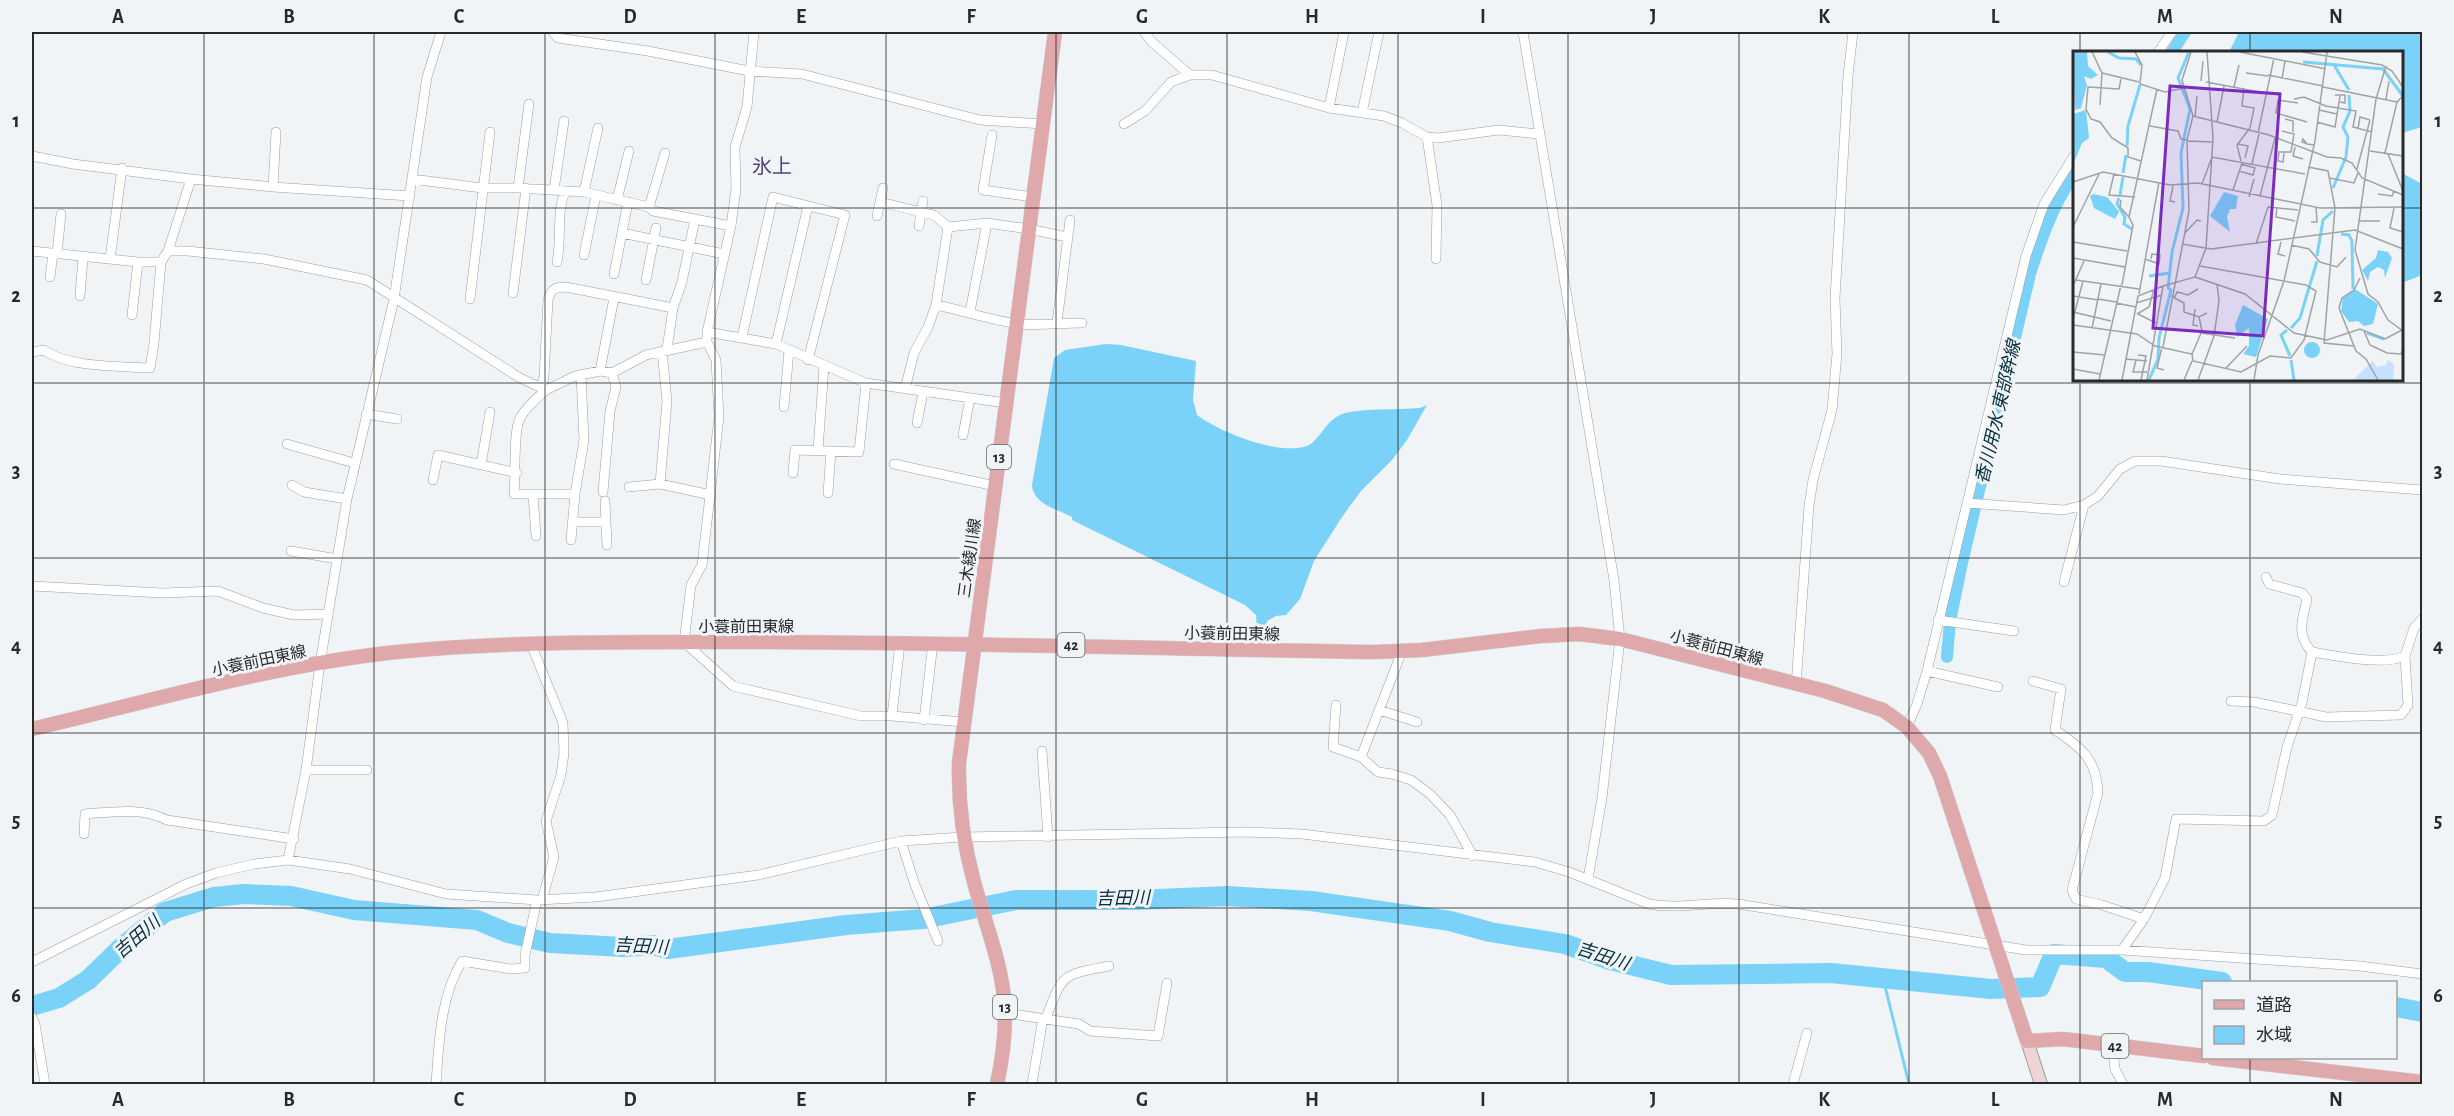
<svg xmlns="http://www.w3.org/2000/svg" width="2454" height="1116" viewBox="0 0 2454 1116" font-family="'Alegreya Sans','Noto Sans JP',sans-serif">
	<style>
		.water { fill: #7bd2f8 }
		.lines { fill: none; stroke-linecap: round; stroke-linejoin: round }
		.stream { stroke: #7bd2f8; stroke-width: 3 }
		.canal { stroke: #7bd2f8; stroke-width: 12 }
		.river { stroke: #7bd2f8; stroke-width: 20 }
		.street-casing { stroke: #9b9ea1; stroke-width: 10 }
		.secondary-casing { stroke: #9b9ea1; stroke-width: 14 }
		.primary-casing { stroke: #d0d0d0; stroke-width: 15 }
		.street { stroke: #fff; stroke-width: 9 }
		.secondary { stroke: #efd4d5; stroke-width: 12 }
		.primary { stroke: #dfa9ab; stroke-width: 14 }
		.grid { fill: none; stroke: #28292a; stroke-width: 1.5; stroke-opacity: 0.55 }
		.labels { text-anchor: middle; stroke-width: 6; stroke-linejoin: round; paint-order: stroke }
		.shield { fill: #f0f4f7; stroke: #646668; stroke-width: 1.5 }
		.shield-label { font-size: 15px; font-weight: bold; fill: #28292a }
		.street-label { font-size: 16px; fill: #28292a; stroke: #f0f4f7 }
		.water-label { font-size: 18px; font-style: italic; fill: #042e3e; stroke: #f0f4f7 }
		.quarter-label { font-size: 20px; fill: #52427f; stroke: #f0f4f7 }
		.inset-river { fill: none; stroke: #7bd2f8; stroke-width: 3 }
		.inset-road { fill: none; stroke: #a0a3a5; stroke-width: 1.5 }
		.view { fill: #7b2cbf; fill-opacity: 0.15; stroke: #7b2cbf; stroke-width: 3 }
		.inset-edge { fill: none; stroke: #28292a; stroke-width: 3 }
		.neatline { fill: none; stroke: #28292a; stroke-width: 2 }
		.grid-label { font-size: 20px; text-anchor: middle; font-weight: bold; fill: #28292a }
	</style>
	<rect width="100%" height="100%" fill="#f0f4f7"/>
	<path class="water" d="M2239,32H2422V127L2402,133V52H2229Z
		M2402,173L2422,184V275L2402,283Z
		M1106,344L1121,345L1196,361L1193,400L1197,415C1220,432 1278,456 1307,446C1320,441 1325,419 1345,413C1366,408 1397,410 1420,408L1427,405L1407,440L1392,460L1361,491L1342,517L1314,561L1300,599L1286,615L1276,616L1267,621L1268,629L1257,631L1256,615L1245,605L1072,520V517C1057,509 1033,504 1032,485L1054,358L1065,350Z"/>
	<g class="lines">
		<path class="stream" d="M1883,978L1909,1084"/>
		<path class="canal" d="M2172,52L2185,32
			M1947,657L1950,621L1962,563L2030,274C2041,240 2053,204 2074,175"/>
		<path class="river" d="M32,1006L59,998L88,980L122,947L165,912L214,897L244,894L291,896L354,910L477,920L508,933L550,943L623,947L653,945L668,949L846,925L923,919L1016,900H1135L1227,896L1311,901L1450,921L1490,932L1565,944L1610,960L1671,975L1831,973L1991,989L2040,987L2054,954L2106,958L2125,972H2148L2222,982
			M2396,1007L2422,1012"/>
		<g class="street-casing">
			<path id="street" d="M553,32L558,38L648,51L749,71L802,74L980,120L1043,124
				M754,32L747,107L735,147L736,189L731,226L707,332V342L716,360L719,417L702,565L691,585L684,642L733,686L861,716H892L964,722
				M1144,32L1152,42L1190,75
				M1523,32L1614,580L1620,639L1602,798L1588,879
				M2158,52L2172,32
				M1329,108L1344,32
				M1362,113L1379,32
				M1124,124L1145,111L1171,82L1190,75H1212L1329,108L1384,116L1402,123L1427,137L1438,138L1499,130L1538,134
				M992,135L983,190L1033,197
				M1427,137L1437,205L1436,259
				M32,156L73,164L191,179L273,187L410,196
				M412,179L482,188H518L584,192L649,207L653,211L731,226
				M273,187L276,132
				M518,188L529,104
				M554,190L564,121
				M584,192L598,128
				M617,200L629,151
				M880,202L934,215L948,227L987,223L1029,229L1067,237
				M649,207L665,153
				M877,216L883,188
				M919,226L923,201
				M622,233L724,254
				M32,251L138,262H161
				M168,251L191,179
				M57,254L61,214
				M584,255L596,195
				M110,259L122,168
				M557,262C562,238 556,214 565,191
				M614,274L628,202
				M50,277L53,253
				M646,280L656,228
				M513,293L526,188
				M80,296L83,257
				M470,299L490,132
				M936,305C962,310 996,322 1020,324C1041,326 1060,323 1082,323
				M970,312L987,223
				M132,315L138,262
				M1057,323L1070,220
				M707,332L776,344L866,383L1006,403
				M742,337L773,197L845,215L808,360
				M776,344L808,206
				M667,349L673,308L682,282L695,219
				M32,352L44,350C69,368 120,366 150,368L154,343L161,262L168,251H188L264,259L367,280L520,378L546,390L575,376L600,371L612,373L646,355L707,342
				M600,371L614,298
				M541,387L544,377L548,300C551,289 555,287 566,287L673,308
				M905,389L914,353L928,327L936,305L948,227
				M546,390C537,398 526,407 520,418C513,431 516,475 514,494H575
				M784,407L789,351
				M366,414L397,419
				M917,423L923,392
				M963,435L970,398
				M287,444L354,463
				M818,450L824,366
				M894,464L995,486
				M481,465L490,412
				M793,473L795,450L859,452L866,383
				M433,480L438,455L517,473
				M660,484L667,401L662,351
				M292,485L304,492L347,499
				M629,487L660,484L711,495
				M603,492L610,411L616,387L612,373
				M828,493L831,451
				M533,494L536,536
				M605,501L607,545
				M1967,503L2064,510L2084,505L2098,496L2120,469L2135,461H2161L2280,479L2422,490
				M573,522H606
				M571,540L575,494L584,440L581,375
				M291,551L337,559
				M2064,582L2084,505
				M32,586L162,593L218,591L263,608L294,615L328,614
				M1938,620L2014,631
				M531,644L563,723L564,753L561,775L546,821L554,857L542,900
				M2312,652C2337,656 2382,666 2405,656L2414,628L2422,619
				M1927,671L1998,687
				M2033,681L2061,689L2055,730C2081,747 2097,760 2098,793L2072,890L2076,899L2102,905L2144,919
				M1796,685L1809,506L1813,480L1832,410L1837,354L1835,298L1848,76L1853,32
				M2231,701L2254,702L2326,717L2401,715L2408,705L2405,656
				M1336,705L1333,747L1361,757L1378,772L1392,774L1411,780L1430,794L1450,815L1473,856
				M1379,710L1417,722
				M892,716L900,643
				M924,720L933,643
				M1907,727L1917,704L1927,671L2026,256L2044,204L2074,156
				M1042,751L1048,837
				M1361,757L1402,651
				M306,770H367
				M84,834L85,814C112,812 142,807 167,820L294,839
				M901,841L915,885L938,941
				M288,860L306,770L320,664L347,499L394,299L427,77L441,32
				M2122,950L2144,919L2165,878L2176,819L2264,821L2272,815L2287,747L2302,703L2312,652C2296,635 2302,621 2307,599L2302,593L2269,584L2266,577
				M32,962L186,884L216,873L254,864L288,860L350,869L446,894L537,900L596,897L758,875L901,841L963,837L1246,832L1302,834L1535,862L1569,872L1649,904C1679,910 1708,901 1738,904L2026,950H2122L2211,956L2360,966L2422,974
				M1005,1013L1079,1024L1090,1031L1158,1036L1167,983
				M32,1017L35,1024L45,1084
				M1046,1018C1063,973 1062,975 1109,966
				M2112,1045L2115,1069L2123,1084
				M436,1084C439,1043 440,997 462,961L511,969L525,968V955L537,900
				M1032,1084L1043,1018
				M1793,1084L1807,1033"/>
		</g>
		<g class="secondary-casing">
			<path id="secondary" d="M2027,1041L2041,1084"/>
		</g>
		<g class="primary-casing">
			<path id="primary" d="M32,729C152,701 273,665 397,652C521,640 646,642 770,642C972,643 1173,649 1375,652L1422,650L1541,636L1579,634L1620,639L1825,691L1883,710L1907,727L1929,753L1940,776L2027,1041L2063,1039L2204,1056
				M2213,1058L2422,1082
				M997,1084C1003,1056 1007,1027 1004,998C1000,958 984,920 974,882C963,842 958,804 959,763L1055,32"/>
		</g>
		<use href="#street" class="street"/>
		<use href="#secondary" class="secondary"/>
		<use href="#primary" class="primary"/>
	</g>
	<path class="grid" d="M204,32V1084M374,32V1084M545,32V1084M715,32V1084M886,32V1084M1056,32V1084M1227,32V1084M1398,32V1084M1568,32V1084M1739,32V1084M1909,32V1084M2080,32V52M2250,32V52M32,208H2074M2402,208H2422M2080,380V1084M2250,380V982M32,383H2422M32,558H2422M32,733H2422M32,908H2422M2250,1058V1084"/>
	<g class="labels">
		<g class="shield">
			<rect x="987" y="445" width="24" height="24" rx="4.5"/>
			<rect x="1057.5" y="633" width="27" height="24" rx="4.5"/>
			<rect x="993" y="995" width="24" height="24" rx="4.5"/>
			<rect x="2101.5" y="1034" width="27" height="24" rx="4.5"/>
		</g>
		<g class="shield-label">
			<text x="999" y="462">13</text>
			<text x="1071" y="650">42</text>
			<text x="1005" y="1012">13</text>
			<text x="2115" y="1051">42</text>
		</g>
		<g class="street-label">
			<text transform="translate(969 558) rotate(-82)" y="6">三木綾川線</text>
			<text x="746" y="632">小蓑前田東線</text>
			<text transform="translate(1232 633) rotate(1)" y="6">小蓑前田東線</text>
			<text transform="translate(1717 647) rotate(15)" y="6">小蓑前田東線</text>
			<text transform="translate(259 660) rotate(-12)" y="6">小蓑前田東線</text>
		</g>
		<g class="water-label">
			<text transform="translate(1998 412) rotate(-77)" y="6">香川用水 東部幹線</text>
			<text transform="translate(1123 898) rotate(-1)" y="6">吉田川</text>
			<text transform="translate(137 937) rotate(-41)" y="6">吉田川</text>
			<text transform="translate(641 946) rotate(3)" y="6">吉田川</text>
			<text transform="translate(1603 956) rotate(18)" y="6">吉田川</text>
		</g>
		<g class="quarter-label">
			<text x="772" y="173">氷上</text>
		</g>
	</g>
	<g transform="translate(2073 51)">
		<rect width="330" height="330" fill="#f0f4f7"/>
		<path d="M315,309L321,313L320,329H280L300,310L304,316L313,314Z" fill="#c6e1fe"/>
		<path d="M0,1H14L15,15L25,24L18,28L11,25L14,34L8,57L2,59ZM13,59L16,87L9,92L0,114V63ZM151,141L165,145L163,158H157L154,166L157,181L137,165ZM20,143L34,146L40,153L46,161L42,168L21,157L17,145ZM305,199L315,201L319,207L312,227L311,219L305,216L297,221L295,230L289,219L303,207ZM282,238L305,253L300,273L291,275L285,270L276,271L268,260L270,246ZM170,254L195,268L183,306L170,303L176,295V277L164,286L162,274ZM231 299a8 8 0 1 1 16 0a8 8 0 1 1-16 0Z" fill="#7bd2f8"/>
		<path class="inset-river" d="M35,1L46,7L63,8L68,14M230,11L310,18L330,45M261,14L276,39M54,95L55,75L67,34M50,122L53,104M260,137L273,106L275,86L270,76L277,60L276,44M47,144L50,126M46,147L44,153L52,166L51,173L59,178M268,183L276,184L279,190L280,238M244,205L250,169L260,160M76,225L97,222M218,277L227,267L244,210M214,279L208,284L217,305M294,282L311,288M218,309L221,329M76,329L85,308L86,287L98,239L95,237L99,201L110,157L108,102L117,58L105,27L116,1"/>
		<path class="inset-road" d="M19,1L29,22L27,54M62,1L69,14L67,33L92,41L111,37M167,1L253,18M229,1L309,14L319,20L330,36M313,15L303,48L282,199L295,243L305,251L315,269L330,280M29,22L66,31M173,22L195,25M195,24L250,35M48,28L46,38L15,36L13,58L18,68L27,71L39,87L55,97V106L68,110M209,28L212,10M128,30L130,10M133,31L192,42M161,36L166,14M250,36L324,51M262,44H272V52L267,51M221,48L231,46L253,55L283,60L280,76L299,81M313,48L316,30M225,52L205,49L203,62L234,71M246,59L264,63M120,65L196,84L254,106L268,107L279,112L289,127L330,144M122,66L124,45M212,68L220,70V81M144,71L151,35M244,71L262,76L267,45M77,75L105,80L108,88L114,89M285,77L287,66L297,69M209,80L221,83L218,101H206L205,110L210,111L211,102M185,82L201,7M114,90L140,91M165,93L175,95L172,107M234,93L230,88L229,91L232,92L234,93L241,94M222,96L220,105L230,108M297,100L330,105M312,102L324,51L330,45M315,103L330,140M168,110L164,94L177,77L181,57L169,55L171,37M179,113L186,83M235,116L255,120L262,157L251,292L281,295M284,118L297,69M166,120L180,124L182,117L168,113M41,123L36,144L62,146M257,127L281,132L285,122M0,131L30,121L97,134L125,132L247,157L330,156M129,133L139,106L232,123M100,135L97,150L102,151M160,139L169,112M305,143L319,145L321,140M187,145L202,87M176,146L181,128M48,149L47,156L56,166M204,156L203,166L222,170M321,157L317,177L330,181M286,170H307M238,171H244L243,156M0,176L26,123M112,182L124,169L128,170M0,191L54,200M208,191L205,203L212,205M109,193L138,198L282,179L330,198M183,193L195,156L225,159M218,194L236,198L247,211L264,216L273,206M0,207L52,216M72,208L86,213L87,204L79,203L78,208M122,226L172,243L221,282L254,289L287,278L312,288L329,279M287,227L281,239L269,247L266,257L283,300L293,308L305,329M3,229L66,238M49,234L60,174L56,166L84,38M0,235L11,210M66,243L86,131M0,245L25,249M98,245L111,252V261L126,266L134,262M25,248L43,251M101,248L104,241L115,244L125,238M43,252L63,256M63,252L89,244M122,258L120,274L125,275M0,261L38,270M64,263L76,256L81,238M65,263L83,272M0,268L10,230M0,274L64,283L82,295L119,303L120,310L168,321L197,305L218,307L231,289L243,240L233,234L127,215M19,277L28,233M291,280L297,294L314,302L328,303L330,298M128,282L162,287M89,296L84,317L91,319M90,296L116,160L114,89L120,65L109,29L118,1M0,301L32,304M119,303L129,280L126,266M65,304L73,305L68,329M53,308L74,310M63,309L60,321H74M153,317L174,295M0,318L27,323M26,329L48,234M49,329L65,245L90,235M74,329L90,235L122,226L133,197L140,87L134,1M111,329L119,310M125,329L141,285L146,250L144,233M181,329L185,304L211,230L242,90L254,1"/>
		<path class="view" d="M97,35L207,43L190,285L80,277Z"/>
		<rect width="330" height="330" class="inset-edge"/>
	</g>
	<rect width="2454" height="1116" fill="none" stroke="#f0f4f7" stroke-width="66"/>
	<rect x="2202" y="981" width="195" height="78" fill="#f0f4f7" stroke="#a0a3a5" stroke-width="1.5"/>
	<rect x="2214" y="1000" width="30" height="9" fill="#dfa9ab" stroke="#a0a3a5" stroke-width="1.5"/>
	<text x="2256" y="1011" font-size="18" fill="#28292a">道路</text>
	<rect x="2214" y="1026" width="30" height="18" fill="#7bd2f8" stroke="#a0a3a5" stroke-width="1.5"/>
	<text x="2256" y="1041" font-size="18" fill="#28292a">水域</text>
	<rect x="33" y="33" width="2388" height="1050" class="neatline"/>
	<g class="grid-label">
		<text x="118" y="23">A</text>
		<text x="289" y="23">B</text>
		<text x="459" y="23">C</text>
		<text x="630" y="23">D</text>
		<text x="801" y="23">E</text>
		<text x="971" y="23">F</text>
		<text x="1142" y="23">G</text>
		<text x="1312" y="23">H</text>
		<text x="1483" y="23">I</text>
		<text x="1653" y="23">J</text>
		<text x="1824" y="23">K</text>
		<text x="1995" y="23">L</text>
		<text x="2165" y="23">M</text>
		<text x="2336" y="23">N</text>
		<text x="16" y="127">1</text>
		<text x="2438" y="127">1</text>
		<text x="16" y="302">2</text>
		<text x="2438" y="302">2</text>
		<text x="16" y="477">3</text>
		<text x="2438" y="477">3</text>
		<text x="16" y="652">4</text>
		<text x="2438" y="652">4</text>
		<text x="16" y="827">5</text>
		<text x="2438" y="827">5</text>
		<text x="16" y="1002">6</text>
		<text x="2438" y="1002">6</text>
		<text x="118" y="1106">A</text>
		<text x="289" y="1106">B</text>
		<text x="459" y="1106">C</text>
		<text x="630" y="1106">D</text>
		<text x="801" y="1106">E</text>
		<text x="971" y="1106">F</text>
		<text x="1142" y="1106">G</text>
		<text x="1312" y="1106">H</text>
		<text x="1483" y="1106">I</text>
		<text x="1653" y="1106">J</text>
		<text x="1824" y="1106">K</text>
		<text x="1995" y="1106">L</text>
		<text x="2165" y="1106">M</text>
		<text x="2336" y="1106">N</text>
	</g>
</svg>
